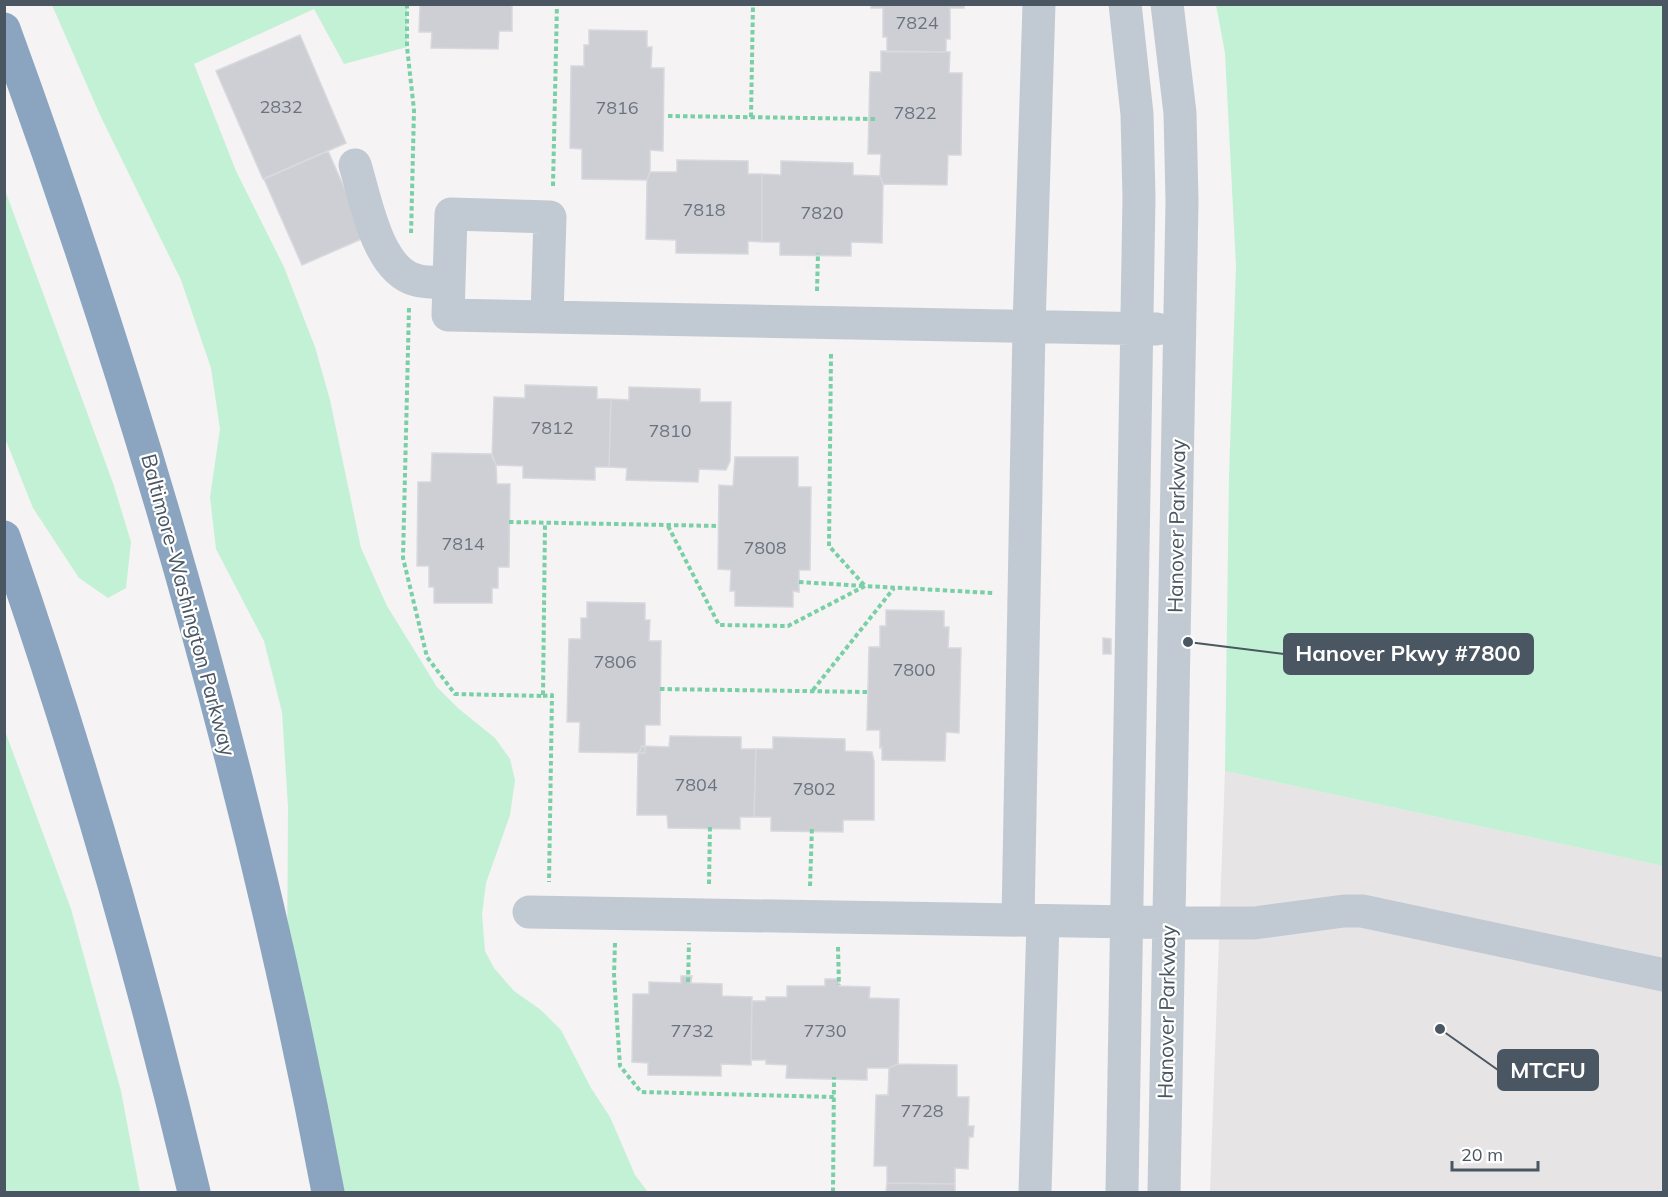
<svg xmlns="http://www.w3.org/2000/svg" width="1668" height="1197" viewBox="0 0 1668 1197" font-family="Mulish,sans-serif">
	<style>
		.education { fill: #e6e4e5 }
		.green { fill: #c3f1d5 }
		.building { fill: #cdcfd5; stroke: #d7d9de; stroke-width: 1.5 }
		.lines { fill: none; stroke-linecap: round; stroke-linejoin: round }
		.path { stroke: #7ad0a6; stroke-width: 4; stroke-dasharray: 4.5 3; stroke-linecap: butt }
		.minor { stroke: #c1cad2; stroke-width: 33 }
		.highway { stroke: #8ba5c1; stroke-width: 33 }
		.labels { text-anchor: middle; stroke-width: 4.5; stroke-linejoin: round; paint-order: stroke }
		.number-label { font-size: 18px; fill: #6b747e }
		.street-label { font-size: 21px; fill: #4a5661; stroke: #fff }
		.leader { fill: none; stroke: #4a5661; stroke-width: 2 }
		.callout-dot { fill: #4a5661; stroke: #fff; stroke-width: 2 }
		.callout { fill: #4a5661; stroke: #4a5661; stroke-width: 2 }
		.callout-label { font-size: 22px; text-anchor: middle; font-weight: bold; fill: #fff }
	</style>
	<rect width="100%" height="100%" fill="#f5f3f3"/>
	<path class="education" d="M1225,771L1663,866V1192H1210Z"/>
	<path class="green" d="M52,5H407V47L344,64L314,9L194,64L236,171L284,267L315,347L330,400L361,548L387,606L437,687L459,709L495,738L510,759L515,780L510,815L486,883L482,914L485,951L494,968L514,991L541,1010L561,1030L591,1088L610,1117L635,1175L648,1192H328L287,989L288,807L282,712L264,641L216,549L210,497L220,429L211,368L181,280L100,115Z
		M1216,5H1663V866L1225,771L1229,476L1236,266L1225,53Z
		M5,190L113,483L131,542L126,588L108,598L79,578L33,508L5,438Z
		M5,731L71,909L121,1091L140,1192H5Z"/>
	<path class="building" d="M420,4H512V31H499L498,49L431,48L432,32H419Z
		M871,4H964V8H950V39H946V52H887V37H883V8H871Z
		M589,30L647,31V47H652L651,68H664L663,151L650,150V172L647,180L582,179V149L570,148L571,66H584V45H589Z
		M300,35L346,143L263,179L216,71Z
		M881,51L950,52L949,73H962L961,155H948L947,185L883,184L880,176L881,154H868L870,72H881Z
		M328,151L366,237L302,265L264,179Z
		M677,160L748,161V174H762V242L748,241V254L676,253V240L646,239L647,180L650,172H677Z
		M781,161L853,163V175L880,176L883,184L882,243L851,242V256L780,255V242H762V174L781,175Z
		M525,385L597,387V399H611L609,467H595V480L523,478V466L496,465L492,457L494,397L525,398Z
		M629,387L700,389V402H731L730,461L726,470L699,469L698,482L626,480L627,468L609,467L611,399L629,400Z
		M432,453L492,454L496,465L497,484H510L509,567H498V588H492V603H434V587H429V566H417L418,482H431Z
		M735,457H798V487H811L810,570H799V592L793,591V607L735,606V591H730L731,570L718,569L719,485L733,486Z
		M587,602L645,603V620H650L649,641H661L660,725H645V753L579,752L580,722H567L569,639H581V618H587Z
		M886,610L944,611V627H949L948,648H961L959,733L946,732L945,761L882,760V747L880,748V730H867L869,647H880V626H886Z
		M1103,638L1111,639V654H1103Z
		M670,736L741,737V749H756L754,817H740V829L668,828L667,815H637L638,755L642,746L669,747Z
		M773,737L845,739V751L872,752L874,761V820H843V832L771,831V817H754L756,749H773Z
		M681,976H692L691,983L722,984V996L752,997L751,1065L721,1064V1076L648,1075V1063L632,1062L633,994H649V982L681,983Z
		M825,979H839V986L870,987L869,998L899,999L898,1064L889,1068H867V1080L786,1078L787,1065L766,1064V1060H751L752,1001H766V997H787V986H825Z
		M898,1064L957,1065V1097H969L968,1126H974L973,1137H969L968,1169L955,1168V1184L887,1183V1166H874L876,1095H888L889,1068Z
		M887,1183L955,1184V1192H886Z"/>
	<g class="lines">
		<path class="path" d="M407,4V47L414,110L411,235
			M561,4H562
			M668,116L876,119
			M751,117L753,4
			M553,186L557,4
			M817,291L818,253
			M409,308L403,558L427,657L455,694L543,696L545,523
			M509,522L719,526
			M668,526L719,625L788,626L865,586L993,593
			M799,582L865,586L829,546L831,353
			M660,689L868,692
			M813,690L894,588
			M543,696L552,695L549,882
			M709,884L710,825
			M810,886L812,827
			M615,943L614,975L620,1066L641,1092L834,1097
			M838,947L839,985
			M688,982L689,943
			M833,1192L834,1077"/>
		<path class="minor" d="M355,165C366,200 377,270 416,280C426,283 438,282 449,283L448,315L1157,329
			M449,283L451,214L550,217L547,317
			M529,912L1191,923H1254L1344,911H1362L1664,975
			M1018,920L1029,327L1039,4
			M1035,1192L1043,921
			M1122,1192L1139,198L1137,114L1125,4
			M1164,1192L1182,201L1180,113L1167,4"/>
		<path class="highway" d="M4,29C142,407 253,796 328,1192
			M4,537C79,752 142,972 194,1192"/>
	</g>
	<g class="labels">
		<g class="number-label">
			<text x="917" y="29">7824</text>
			<text x="281" y="113">2832</text>
			<text x="617" y="114">7816</text>
			<text x="915" y="119">7822</text>
			<text x="704" y="216">7818</text>
			<text x="822" y="219">7820</text>
			<text x="552" y="434">7812</text>
			<text x="670" y="437">7810</text>
			<text x="463" y="550">7814</text>
			<text x="765" y="554">7808</text>
			<text x="615" y="668">7806</text>
			<text x="914" y="676">7800</text>
			<text x="696" y="791">7804</text>
			<text x="814" y="795">7802</text>
			<text x="692" y="1037">7732</text>
			<text x="825" y="1037">7730</text>
			<text x="922" y="1117">7728</text>
		</g>
		<g class="street-label">
			<text transform="translate(1177 526) rotate(-89)" y="7">Hanover Parkway</text>
			<text transform="translate(188 605) rotate(75)" y="7">Baltimore-Washington Parkway</text>
			<text transform="translate(1167 1012) rotate(-89)" y="7">Hanover Parkway</text>
		</g>
	</g>
	<path class="leader" d="M1188 642L1284 654M1440 1029L1498 1070"/>
	<g class="callout-dot">
		<circle cx="1188" cy="642" r="6"/>
		<circle cx="1440" cy="1029" r="6"/>
	</g>
	<g class="callout">
		<rect x="1284" y="634" width="249" height="40" rx="6"/>
		<rect x="1498" y="1050" width="100" height="40" rx="6"/>
	</g>
	<g class="callout-label">
		<text x="1408" y="661">Hanover Pkwy #7800</text>
		<text x="1548" y="1078">MTCFU</text>
	</g>
	<rect width="1668" height="1197" fill="none" stroke="#4a5661" stroke-width="12"/>
	<path d="M1452 1161v9h86v-9" fill="none" stroke="#4a5661" stroke-width="3"/>
	<text x="1461" y="1161" font-size="18" fill="#4a5661" stroke="#ffffff" stroke-width="4.5" paint-order="stroke">20 m</text>
</svg>
